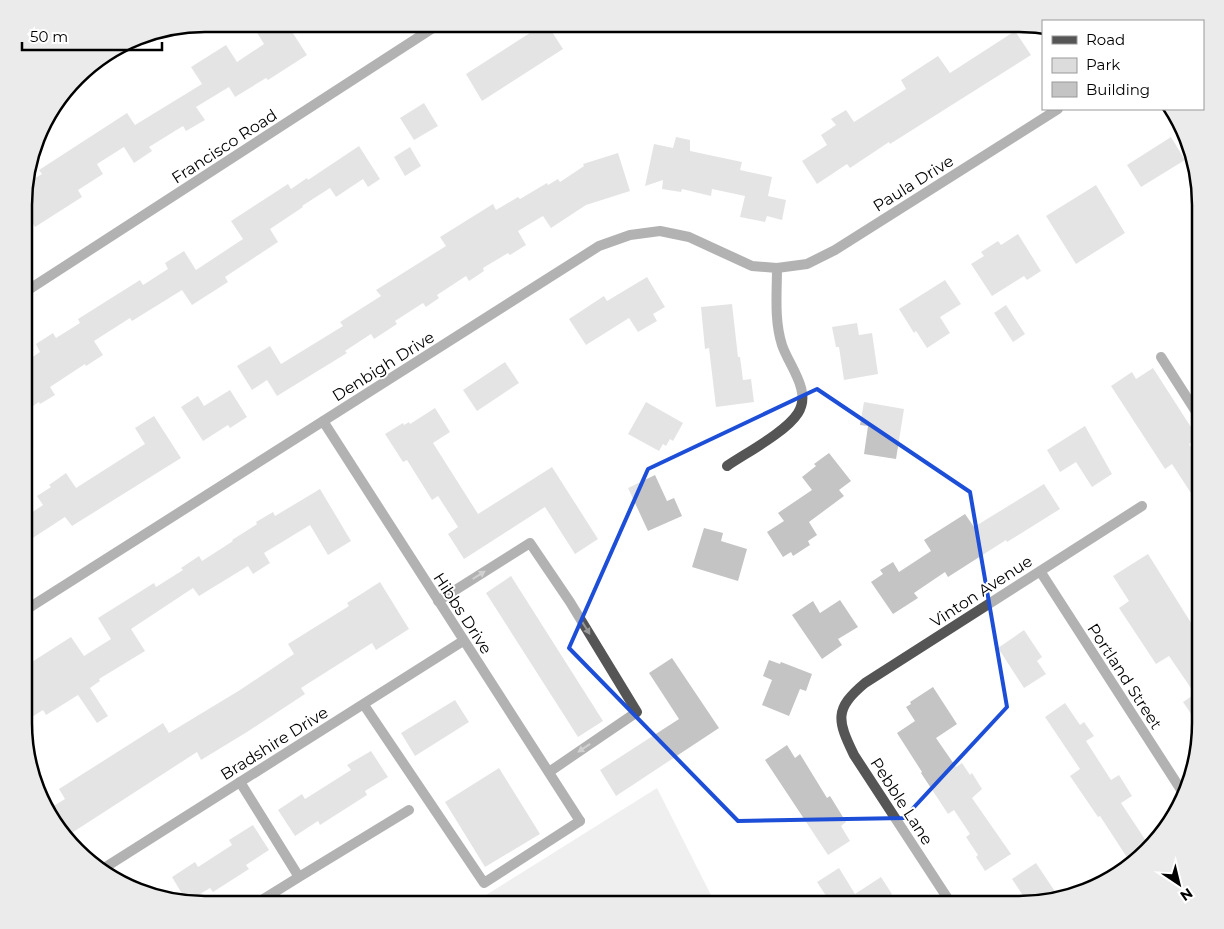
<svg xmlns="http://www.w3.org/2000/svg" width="1224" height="929" viewBox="0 0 1224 929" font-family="Montserrat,sans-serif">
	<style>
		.green { fill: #dcdcdc }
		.building { fill: #c4c4c4 }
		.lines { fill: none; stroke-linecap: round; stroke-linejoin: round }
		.service { stroke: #555; stroke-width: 10 }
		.minor { stroke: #555; stroke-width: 10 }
		.oneway { fill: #999 }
		.marked { fill: none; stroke: #1d4ed8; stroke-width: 4; stroke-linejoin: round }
		.labels { text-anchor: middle; stroke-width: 4; stroke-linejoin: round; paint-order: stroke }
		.street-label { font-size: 16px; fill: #000; stroke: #fff }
		.rim { fill: none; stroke: #000; stroke-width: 2.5 }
	</style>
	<rect width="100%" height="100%" fill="#fff"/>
	<path class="green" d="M657,788L716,905H479L478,900Z"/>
	<path class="building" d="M267,24H287L307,55L268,80L266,78L235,97L229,87L196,107L205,120L186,131L183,126L149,147L152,151L134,163L124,147L97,164L103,174L78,190L82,197L35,227L32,222L25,226V184L42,174L39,170L127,113L135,125L202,84L191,67L226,45L237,62L264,44L256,31Z
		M544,24H547L563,49L482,101L466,74Z
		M1015,31L1031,55L890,144L889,142L850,168L847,164L817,184L802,161L827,145L821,135L836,125L831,119L846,110L854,122L906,89L901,80L938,56L950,73Z
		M424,103L438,126L414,140L400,118Z
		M676,137L690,140V151L742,162L740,170L772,177L768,196L786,200L782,220L767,216L765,222L740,217L745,196L712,189L711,196L682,189L681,192L662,189L663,180L645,186L654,144L673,148Z
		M1171,137L1185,160L1141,187L1127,165Z
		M359,146L380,179L368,187L363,179L336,197L330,188L302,206L303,207L270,229L278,242L225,277L228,282L192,305L182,290L132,321L130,318L94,341L103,355L86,366L85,364L50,387L55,395L40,404L39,402L25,411V362L40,352L36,344L53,333L56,338L80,323L78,319L140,280L143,285L168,269L165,263L184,251L196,270L243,239L231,221L288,184L291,189L307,178L308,180Z
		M410,147L421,166L405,176L394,157Z
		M618,153L630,191L586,205L551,228L543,216L518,231L526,245L510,255L508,253L483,268L484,271L469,281L466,276L437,295L439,298L426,307L423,303L395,321L397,324L374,339L371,334L345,351L347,353L277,396L267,380L252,390L237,366L270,346L281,364L343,326L340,322L381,296L376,290L446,246L440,237L493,204L496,210L518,197L520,199L547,183L548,185L558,179L560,182L584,166L583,164Z
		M1096,185L1125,233L1076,264L1046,216Z
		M1018,234L1041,271L1027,280L1024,276L992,296L971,264L984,256L981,252L998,241L1001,245Z
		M647,277L665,307L653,314L657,321L638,332L629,318L586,345L569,319L604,296L607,301Z
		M945,280L961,304L940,317L950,333L927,348L916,331L914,333L899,309Z
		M732,304L738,357H740L743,380L751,379L754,402L716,407L709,348L705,349L701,307Z
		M1006,305L1025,334L1013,342L994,313Z
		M857,323L859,335L872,333L878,374L844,380L839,347H836L832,327Z
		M505,362L519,383L477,411L463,390Z
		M1153,368L1198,438L1189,444L1200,461V507L1172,464L1165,469L1111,386L1132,372L1136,379Z
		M230,390L247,417L230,428L228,425L203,441L181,407L198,396L204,406Z
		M646,402L683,423L673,441L670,439L666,446L663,444L659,451L628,434Z
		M864,402L904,409L896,459L864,454L868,426L860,425Z
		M435,408L450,432L433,443L478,514L552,467L598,539L575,554L545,507L464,559L448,534L458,527L438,496L432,500L407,460L403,462L385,434L403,423L404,425L409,422L410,424Z
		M154,416L181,458L72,526L65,517L25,543V517L43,505L37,496L51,487L49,485L66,473L76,488L145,444L135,428Z
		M1085,426L1112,474L1092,487L1076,462L1060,472L1047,450Z
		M829,453L851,481L839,490L844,496L809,522L817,535L808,541L810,545L793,556L791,552L783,557L767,532L784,521L778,513L812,490L802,477L816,466L814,464Z
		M655,475L667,501L674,498L682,516L648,531L628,488Z
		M1044,484L1060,509L1007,542L1006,540L948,577L945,572L914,593L918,598L893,614L871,582L883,574L880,570L893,562L899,572L931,551L924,540L965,514L974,527Z
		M320,489L351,541L328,555L310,525L264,553L270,563L253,574L248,566L199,596L193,588L131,629L145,651L99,679L100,681L90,688L108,716L97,723L78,695L46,715L43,710L24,722V667L71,637L84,656L111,639L98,618L154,583L156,587L183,570L181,568L199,556L202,561L233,541L232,540L257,524L256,522L273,512L275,516Z
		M704,528L723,533L721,541L747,549L738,581L692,567Z
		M1148,554L1198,634L1191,638L1200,651V727L1183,702L1195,694L1169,656L1156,664L1119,608L1129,601L1113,576Z
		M511,576L603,721L578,737L486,593Z
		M380,582L409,629L376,650L372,643L301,688L305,694L247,732L201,760L197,752L67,836L47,810L65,799L59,789L163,723L169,733L240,690L294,654L288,644L349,606L347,603Z
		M840,600L858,627L838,639L842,645L822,659L792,615L813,601L820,613Z
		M1024,630L1042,657L1037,661L1046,674L1024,688L998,648Z
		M672,658L719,728L616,796L600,770L679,719L649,673Z
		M769,660L780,664L781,662L812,674L806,691L800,689L789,716L762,705L772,680L763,676Z
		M933,687L957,724L936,738L956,767L962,763L970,775L972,773L982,789L972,798L1011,854L985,871L976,857L978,855L966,837L970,834L954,810L948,814L921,773L922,772L897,733L915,721L906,707L911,704L910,702Z
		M455,700L469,722L415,756L401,733Z
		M1065,703L1080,725L1084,722L1094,736L1086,741L1111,780L1119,775L1132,796L1121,803L1150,847L1130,862L1100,816L1098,817L1070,776L1080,769L1045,717Z
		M787,745L795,758L800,754L827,798L830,796L846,822L841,826L850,841L828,855L765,760Z
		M371,751L388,777L365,791L367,795L320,825L318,821L295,836L278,810L302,794L305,799L351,770L347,765Z
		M499,768L540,834L485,867L445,802Z
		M253,825L269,850L246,865L249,869L213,892L210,888L187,902L172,877L195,862L198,867L232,845L229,840Z
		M1036,863L1058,896L1028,903L1012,879Z
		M839,868L855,894L881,877L892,894L875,905H832L817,882Z"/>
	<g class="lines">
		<path class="service" d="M438,601L530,543L570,602L637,712L549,772
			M364,705L484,883L580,821
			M240,782L299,877L254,905
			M299,877L409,810"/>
		<path class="minor" d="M25,292L439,24
			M1161,357L1200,418
			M323,421L580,821
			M727,466C746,453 786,432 798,413C812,391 789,366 782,345C774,320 777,293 777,268
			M1040,571L1185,796
			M24,611L599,246L630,235L660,231L689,237L752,266L777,268L807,264L835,250L1058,109
			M101,870L463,641
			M952,905L854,755C837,720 834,709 865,683L1142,506"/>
	</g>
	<defs><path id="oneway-solid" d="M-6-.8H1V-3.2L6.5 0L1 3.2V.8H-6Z" transform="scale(1.25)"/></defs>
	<g class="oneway">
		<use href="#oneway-solid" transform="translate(479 575) rotate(-32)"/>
		<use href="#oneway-solid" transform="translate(586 628) rotate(58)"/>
		<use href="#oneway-solid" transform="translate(584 748) rotate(146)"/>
	</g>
	<path d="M0 0H1224V929H0ZM817,389L970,492L1007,707L904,818L738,821L569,648L648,469Z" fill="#fff" fill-opacity=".55" fill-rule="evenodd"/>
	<path class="marked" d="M817,389L970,492L1007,707L904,818L738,821L569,648L648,469Z"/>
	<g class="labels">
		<g class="street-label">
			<text transform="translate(224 146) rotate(-33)" y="6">Francisco Road</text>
			<text transform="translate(913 183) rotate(-32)" y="6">Paula Drive</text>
			<text transform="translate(383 366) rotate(-32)" y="6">Denbigh Drive</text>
			<text transform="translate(981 591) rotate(-33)" y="6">Vinton Avenue</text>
			<text transform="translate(463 613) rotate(57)" y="6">Hibbs Drive</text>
			<text transform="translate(1125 676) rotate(57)" y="6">Portland Street</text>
			<text transform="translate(274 743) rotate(-32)" y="6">Bradshire Drive</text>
			<text transform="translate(902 801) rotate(57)" y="6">Pebble Lane</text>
		</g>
	</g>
	<path d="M0 0H1224V929H0ZM205 32H1019A173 173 0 0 1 1192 205V723A173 173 0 0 1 1019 896H205A173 173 0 0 1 32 723V205A173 173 0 0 1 205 32Z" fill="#ebebeb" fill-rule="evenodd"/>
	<path class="rim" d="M205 32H1019A173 173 0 0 1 1192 205V723A173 173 0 0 1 1019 896H205A173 173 0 0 1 32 723V205A173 173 0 0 1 205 32Z"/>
	<rect x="1042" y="20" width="162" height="90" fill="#ffffff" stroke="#999999"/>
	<rect x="1052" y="36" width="25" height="8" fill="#555555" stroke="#999999"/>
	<text x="1086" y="45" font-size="15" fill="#000000">Road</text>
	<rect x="1052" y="58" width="25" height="15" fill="#dcdcdc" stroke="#999999"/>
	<text x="1086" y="70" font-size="15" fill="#000000">Park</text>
	<rect x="1052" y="82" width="25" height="15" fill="#c4c4c4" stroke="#999999"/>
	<text x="1086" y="95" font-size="15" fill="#000000">Building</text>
	<g transform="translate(1179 884) rotate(145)" stroke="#ffffff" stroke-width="4" paint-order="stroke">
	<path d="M0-4L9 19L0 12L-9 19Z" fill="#000000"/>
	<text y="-8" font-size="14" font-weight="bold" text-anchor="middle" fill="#000000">N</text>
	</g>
	<path d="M22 42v8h140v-8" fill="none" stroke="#000000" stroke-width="2.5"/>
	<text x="30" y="42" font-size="15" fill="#000000" stroke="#ffffff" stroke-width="4" paint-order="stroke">50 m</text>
</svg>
